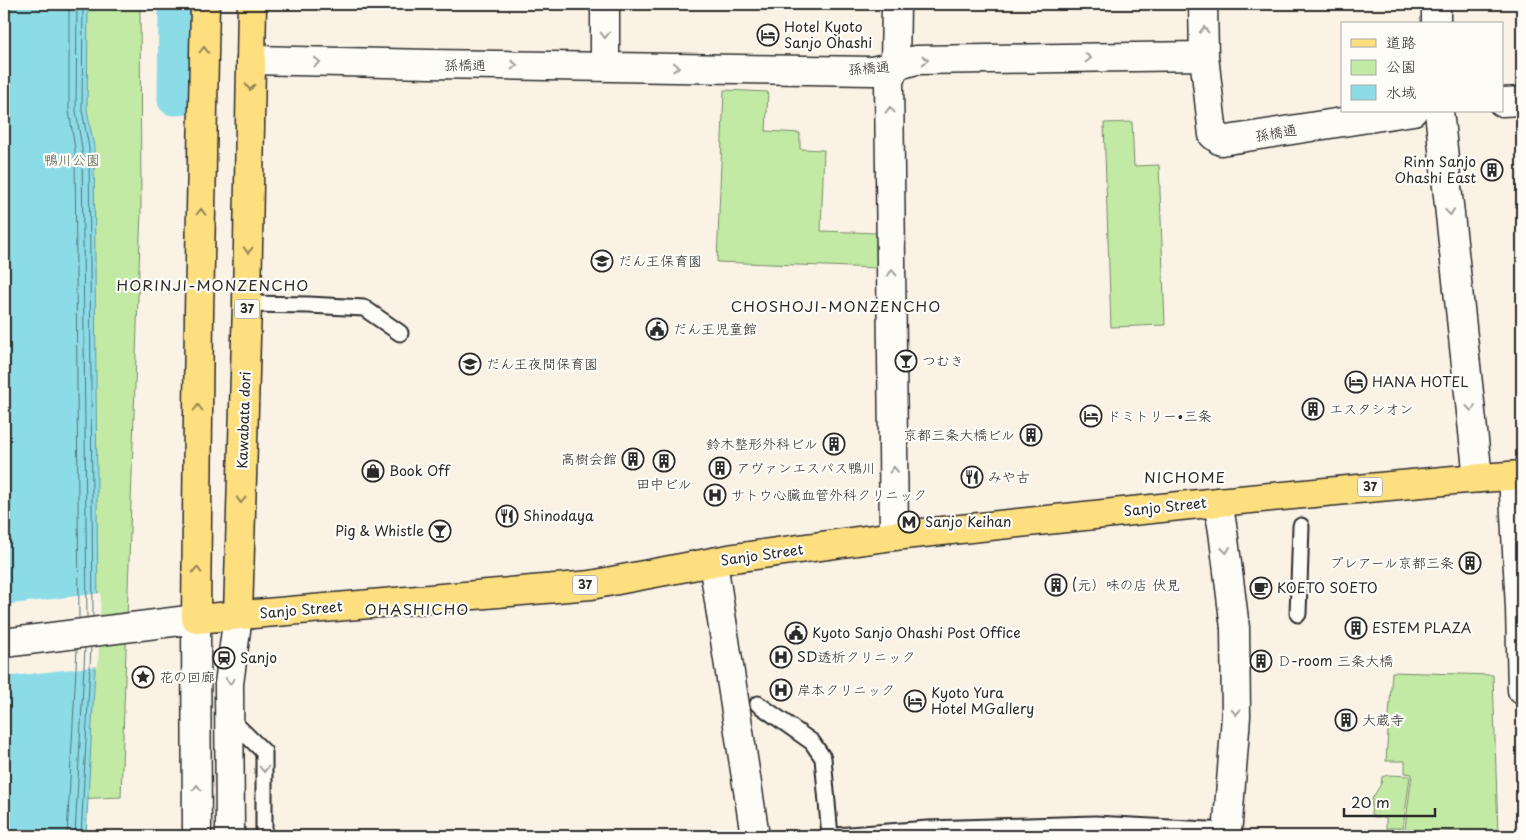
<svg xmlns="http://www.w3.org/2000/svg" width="1526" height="840" viewBox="0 0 1526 840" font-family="'Playpen Sans','Klee One',sans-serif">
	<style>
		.green { fill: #c2eaa5; stroke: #768a68 }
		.water { fill: #8cdce8; stroke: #65959c }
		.pier { fill: #fbf2e6 }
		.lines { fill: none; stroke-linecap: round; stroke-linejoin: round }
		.shore { stroke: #527277; stroke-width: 1 }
		.canal { stroke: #8cdce8; stroke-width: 31 }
		.lane-casing { stroke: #2b2b2b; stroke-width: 19 }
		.street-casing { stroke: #2b2b2b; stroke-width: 31 }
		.secondary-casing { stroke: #2b2b2b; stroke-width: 31 }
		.primary-casing { stroke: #2b2b2b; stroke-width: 31 }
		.lane { stroke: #fdfcf7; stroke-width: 15 }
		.street { stroke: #fdfcf7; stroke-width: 28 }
		.secondary { stroke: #fdfcf7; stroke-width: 28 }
		.primary { stroke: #fedf80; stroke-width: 28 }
		.oneway { stroke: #9e9e9b }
		.oneway2 { stroke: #948556 }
		.labels { text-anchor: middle; stroke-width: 4.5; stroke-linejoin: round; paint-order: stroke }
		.shield { fill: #fdfcf7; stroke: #6a6a68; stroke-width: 1 }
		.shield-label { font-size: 12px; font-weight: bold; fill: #2b2b2b }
		.poi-label { font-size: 14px; fill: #2b2b2b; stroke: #fdfcf7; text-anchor: start }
		.street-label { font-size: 14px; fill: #2b2b2b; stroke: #fdfcf7 }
		.park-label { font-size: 14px; fill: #515b4a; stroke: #fdfcf7 }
		.neighbourhood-label { font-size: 15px; letter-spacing: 1px; fill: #2b2b2b; stroke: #fdfcf7 }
	</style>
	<rect width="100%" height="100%" fill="#fbf2e6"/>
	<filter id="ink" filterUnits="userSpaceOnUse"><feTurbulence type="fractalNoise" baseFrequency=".02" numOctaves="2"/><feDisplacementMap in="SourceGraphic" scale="10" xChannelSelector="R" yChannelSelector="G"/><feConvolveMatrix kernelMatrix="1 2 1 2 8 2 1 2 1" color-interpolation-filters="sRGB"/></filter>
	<g filter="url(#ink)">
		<path class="green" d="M4,4H140L141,209L121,797L4,802Z
			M724,90L768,92L766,131L800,133V149L824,150L821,231L879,233L878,268L717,262Z
			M1132,122L1134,166L1159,165L1165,325L1111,327L1104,123Z
			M1392,672L1493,675L1498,834L1405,829L1412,774L1405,773V761H1386Z
			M1388,775L1410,776L1403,828H1386V818L1375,817L1371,815L1372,799L1381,784L1382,777Z"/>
		<path class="water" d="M4,4H88L87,110L94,147L98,612L86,836H4Z"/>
		<path class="pier" d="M101,593L98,666L4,677V605Z"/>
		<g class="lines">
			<path class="shore" d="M69,4V111L75,149L79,618
				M77,4L76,111L82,148L87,618
				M83,4L82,110L89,148L93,617
				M67,836L77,649
				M75,836L85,648
				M81,836L91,647"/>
			<path class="canal" d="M174,4L173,100L188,99V4"/>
			<g class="lane-casing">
				<path id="lane" d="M247,304L309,305L364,308L400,333
					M1298,614L1301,526
					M758,704L812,742L823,758L830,836
					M229,718L264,752V836
					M836,836L928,829L1095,824L1227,831"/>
			</g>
			<g class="street-casing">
				<path id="street" d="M1203,4L1204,56
					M1436,4V24
					M251,60L430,64L872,71L895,66L916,60L1204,56L1213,135L1221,141L1413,111
					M605,66V4
					M1502,102L1522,101
					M1439,111L1478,478
					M1218,502L1223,531L1235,628L1236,716L1227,836
					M894,536L889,81L895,66L896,4"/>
			</g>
			<g class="secondary-casing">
				<path id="secondary" d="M1513,476L1520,608L1522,690
					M713,562L755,836
					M4,643L196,619L197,836
					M230,836L229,684L238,615"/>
			</g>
			<g class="primary-casing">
				<path id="primary" d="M205,4L199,313L196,619L591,585L734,558L894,536L1218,502L1454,480L1522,475
					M238,615L247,304L252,4"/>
			</g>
			<use href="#lane" class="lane"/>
			<use href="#street" class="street"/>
			<use href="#secondary" class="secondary"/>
			<use href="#primary" class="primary"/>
		</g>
		<defs><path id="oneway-chevron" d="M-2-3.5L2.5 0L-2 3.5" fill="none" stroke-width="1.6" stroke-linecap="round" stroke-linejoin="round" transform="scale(1.25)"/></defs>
		<g class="oneway">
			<use href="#oneway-chevron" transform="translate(1204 30) rotate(-91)"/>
			<use href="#oneway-chevron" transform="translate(605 35) rotate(90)"/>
			<use href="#oneway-chevron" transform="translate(1088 58) rotate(-1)"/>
			<use href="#oneway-chevron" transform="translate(925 60) rotate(-1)"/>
			<use href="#oneway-chevron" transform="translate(317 62) rotate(1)"/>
			<use href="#oneway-chevron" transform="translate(514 65)"/>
			<use href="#oneway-chevron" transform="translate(676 67) rotate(1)"/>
			<use href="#oneway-chevron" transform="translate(890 110) rotate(-91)"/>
			<use href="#oneway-chevron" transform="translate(1450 212) rotate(84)"/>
			<use href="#oneway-chevron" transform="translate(892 273) rotate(-91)"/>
			<use href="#oneway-chevron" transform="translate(1471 408) rotate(84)"/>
			<use href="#oneway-chevron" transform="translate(894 470) rotate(-91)"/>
			<use href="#oneway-chevron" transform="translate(1226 550) rotate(83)"/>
			<use href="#oneway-chevron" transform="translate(230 681) rotate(95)"/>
			<use href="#oneway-chevron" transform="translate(1236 712) rotate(90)"/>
			<use href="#oneway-chevron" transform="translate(264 769) rotate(90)"/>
			<use href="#oneway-chevron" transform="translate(197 788) rotate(-90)"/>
		</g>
		<g class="oneway2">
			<use href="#oneway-chevron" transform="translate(204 50) rotate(-89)"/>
			<use href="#oneway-chevron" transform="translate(250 87) rotate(91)"/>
			<use href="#oneway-chevron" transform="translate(201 212) rotate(-89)"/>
			<use href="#oneway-chevron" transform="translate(248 250) rotate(91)"/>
			<use href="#oneway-chevron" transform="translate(198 408) rotate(-90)"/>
			<use href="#oneway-chevron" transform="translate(241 500) rotate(92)"/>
			<use href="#oneway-chevron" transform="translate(197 570) rotate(-89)"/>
		</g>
	</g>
	<defs>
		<g id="hotel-ring" transform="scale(1.125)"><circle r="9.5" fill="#fdfcf7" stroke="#2b2b2b" stroke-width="1.5"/><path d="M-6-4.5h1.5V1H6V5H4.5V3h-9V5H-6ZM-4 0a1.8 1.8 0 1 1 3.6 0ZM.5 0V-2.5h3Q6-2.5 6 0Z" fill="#2b2b2b"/></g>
		<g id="building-ring" transform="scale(1.125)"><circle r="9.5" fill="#fdfcf7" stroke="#2b2b2b" stroke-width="1.5"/><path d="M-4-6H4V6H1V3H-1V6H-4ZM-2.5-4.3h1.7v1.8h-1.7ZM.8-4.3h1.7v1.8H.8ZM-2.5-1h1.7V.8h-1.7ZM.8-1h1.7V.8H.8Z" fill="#2b2b2b"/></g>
		<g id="school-ring" transform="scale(1.125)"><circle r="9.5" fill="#fdfcf7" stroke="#2b2b2b" stroke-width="1.5"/><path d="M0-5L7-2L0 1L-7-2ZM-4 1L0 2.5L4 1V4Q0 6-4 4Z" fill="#2b2b2b"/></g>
		<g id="civic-ring" transform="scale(1.125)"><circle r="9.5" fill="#fdfcf7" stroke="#2b2b2b" stroke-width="1.5"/><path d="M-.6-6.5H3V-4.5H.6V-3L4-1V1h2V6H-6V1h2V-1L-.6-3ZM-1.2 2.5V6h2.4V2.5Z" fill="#2b2b2b"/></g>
		<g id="bar-ring" transform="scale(1.125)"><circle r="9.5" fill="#fdfcf7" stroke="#2b2b2b" stroke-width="1.5"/><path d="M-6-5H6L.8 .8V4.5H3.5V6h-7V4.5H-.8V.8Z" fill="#2b2b2b"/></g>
		<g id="shop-ring" transform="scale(1.125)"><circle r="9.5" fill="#fdfcf7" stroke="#2b2b2b" stroke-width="1.5"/><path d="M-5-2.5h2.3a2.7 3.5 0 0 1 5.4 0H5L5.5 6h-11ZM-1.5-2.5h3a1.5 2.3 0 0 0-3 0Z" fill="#2b2b2b"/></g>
		<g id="restaurant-ring" transform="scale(1.125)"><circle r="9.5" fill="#fdfcf7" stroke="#2b2b2b" stroke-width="1.5"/><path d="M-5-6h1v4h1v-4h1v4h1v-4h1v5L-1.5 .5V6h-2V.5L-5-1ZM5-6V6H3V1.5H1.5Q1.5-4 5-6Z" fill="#2b2b2b"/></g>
		<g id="hospital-ring" transform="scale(1.125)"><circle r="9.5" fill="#fdfcf7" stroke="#2b2b2b" stroke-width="1.5"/><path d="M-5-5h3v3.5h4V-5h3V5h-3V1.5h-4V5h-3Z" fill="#2b2b2b"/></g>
		<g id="metro-ring" transform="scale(1.125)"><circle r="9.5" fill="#fdfcf7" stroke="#2b2b2b" stroke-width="1.5"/><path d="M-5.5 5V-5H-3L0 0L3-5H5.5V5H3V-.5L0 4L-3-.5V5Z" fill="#2b2b2b"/></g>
		<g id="cafe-ring" transform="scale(1.125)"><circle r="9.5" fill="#fdfcf7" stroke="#2b2b2b" stroke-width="1.5"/><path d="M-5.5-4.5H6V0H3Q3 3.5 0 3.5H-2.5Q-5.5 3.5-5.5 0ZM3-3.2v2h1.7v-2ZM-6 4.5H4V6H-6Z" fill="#2b2b2b"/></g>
		<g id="station-ring" transform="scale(1.125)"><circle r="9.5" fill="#fdfcf7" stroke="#2b2b2b" stroke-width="1.5"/><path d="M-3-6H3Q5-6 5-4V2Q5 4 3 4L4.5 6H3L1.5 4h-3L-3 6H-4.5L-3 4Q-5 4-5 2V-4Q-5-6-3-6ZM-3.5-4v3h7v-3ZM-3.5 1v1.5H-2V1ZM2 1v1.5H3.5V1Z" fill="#2b2b2b"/></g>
		<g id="sight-ring" transform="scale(1.125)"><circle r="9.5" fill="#fdfcf7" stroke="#2b2b2b" stroke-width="1.5"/><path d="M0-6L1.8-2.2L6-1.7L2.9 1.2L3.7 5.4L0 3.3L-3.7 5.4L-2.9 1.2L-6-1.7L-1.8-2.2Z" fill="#2b2b2b"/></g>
	</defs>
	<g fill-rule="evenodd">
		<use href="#hotel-ring" x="768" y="35"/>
		<use href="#building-ring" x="1492" y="170"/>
		<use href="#school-ring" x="602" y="261"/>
		<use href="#civic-ring" x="657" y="329"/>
		<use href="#bar-ring" x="906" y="361"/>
		<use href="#school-ring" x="470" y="364"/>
		<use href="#hotel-ring" x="1356" y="382"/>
		<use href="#building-ring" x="1313" y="409"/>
		<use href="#hotel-ring" x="1091" y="416"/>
		<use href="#building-ring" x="1031" y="435"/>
		<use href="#building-ring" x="834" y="444"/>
		<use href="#building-ring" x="633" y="459"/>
		<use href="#building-ring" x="664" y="461"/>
		<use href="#building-ring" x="720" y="468"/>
		<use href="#shop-ring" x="373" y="471"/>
		<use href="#restaurant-ring" x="972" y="477"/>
		<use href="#hospital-ring" x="715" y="495"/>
		<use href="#restaurant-ring" x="507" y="516"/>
		<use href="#metro-ring" x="909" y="522"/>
		<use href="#bar-ring" x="440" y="531"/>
		<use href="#building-ring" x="1470" y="563"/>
		<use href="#building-ring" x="1056" y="585"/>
		<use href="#cafe-ring" x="1261" y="588"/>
		<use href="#building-ring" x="1356" y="628"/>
		<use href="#civic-ring" x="796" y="633"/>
		<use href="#hospital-ring" x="781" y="657"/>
		<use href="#station-ring" x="224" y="658"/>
		<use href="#building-ring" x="1261" y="661"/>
		<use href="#sight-ring" x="143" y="677"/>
		<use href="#hospital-ring" x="781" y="690"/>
		<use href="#hotel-ring" x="915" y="701"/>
		<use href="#building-ring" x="1346" y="720"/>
	</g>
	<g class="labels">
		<g class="shield">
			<rect x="234.5" y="299.5" width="25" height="19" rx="4"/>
			<rect x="1357.5" y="477.5" width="25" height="19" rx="4"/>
			<rect x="572.5" y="575.5" width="25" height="19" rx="4"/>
		</g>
		<g class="shield-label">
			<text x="247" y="313">37</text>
			<text x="1370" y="491">37</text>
			<text x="585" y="589">37</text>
		</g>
		<g class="poi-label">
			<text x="784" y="32">Hotel Kyoto<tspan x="784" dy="16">Sanjo Ohashi</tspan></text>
			<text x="1476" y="167" text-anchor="end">Rinn Sanjo<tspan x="1476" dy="16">Ohashi East</tspan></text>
			<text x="618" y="266">だん王保育園</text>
			<text x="673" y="334">だん王児童館</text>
			<text x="922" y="366">つむき</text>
			<text x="486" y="369">だん王夜間保育園</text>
			<text x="1372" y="387">HANA HOTEL</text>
			<text x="1329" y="414">エスタシオン</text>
			<text x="1107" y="421">ドミトリー•三条</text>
			<text x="1015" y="440" text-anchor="end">京都三条大橋ビル</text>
			<text x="818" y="449" text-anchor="end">鈴木整形外科ビル</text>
			<text x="617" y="464" text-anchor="end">高樹会館</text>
			<text x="736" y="473">アヴァンエスパス鴨川</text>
			<text x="389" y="476">Book Off</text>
			<text x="988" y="482">みや古</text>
			<text x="664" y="489" text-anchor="middle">田中ビル</text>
			<text x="731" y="500">サトウ心臓血管外科クリニック</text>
			<text x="523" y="521">Shinodaya</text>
			<text x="925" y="527">Sanjo Keihan</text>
			<text x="424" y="536" text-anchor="end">Pig &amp; Whistle</text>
			<text x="1454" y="568" text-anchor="end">プレアール京都三条</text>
			<text x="1072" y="590">(元）味の店 伏見</text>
			<text x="1277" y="593">KOETO SOETO</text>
			<text x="1372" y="633">ESTEM PLAZA</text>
			<text x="812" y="638">Kyoto Sanjo Ohashi Post Office</text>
			<text x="797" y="662">SD透析クリニック</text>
			<text x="240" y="663">Sanjo</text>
			<text x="1277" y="666">Ｄ-room 三条大橋</text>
			<text x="159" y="682">花の回廊</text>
			<text x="797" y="695">岸本クリニック</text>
			<text x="931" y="698">Kyoto Yura<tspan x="931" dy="16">Hotel MGallery</tspan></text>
			<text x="1362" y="725">大蔵寺</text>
		</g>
		<g class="street-label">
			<text x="465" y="70">孫橋通</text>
			<text transform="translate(869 68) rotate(-4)" y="5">孫橋通</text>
			<text transform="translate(1276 133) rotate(-9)" y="5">孫橋通</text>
			<text transform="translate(244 420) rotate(-88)" y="5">Kawabata dori</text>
			<text transform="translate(1165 507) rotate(-6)" y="5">Sanjo Street</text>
			<text transform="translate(762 555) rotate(-8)" y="5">Sanjo Street</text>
			<text transform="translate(301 610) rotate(-5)" y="5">Sanjo Street</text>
		</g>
		<g class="park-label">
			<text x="72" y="165">鴨川公園</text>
		</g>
		<g class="neighbourhood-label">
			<text x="213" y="291">HORINJI-MONZENCHO</text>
			<text x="836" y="312">CHOSHOJI-MONZENCHO</text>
			<text x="1185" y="483">NICHOME</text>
			<text x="417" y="615">OHASHICHO</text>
		</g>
	</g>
	<rect width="1526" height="840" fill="none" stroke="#fdfcf7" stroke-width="20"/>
	<rect x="10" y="10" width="1506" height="820" fill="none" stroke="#2b2b2b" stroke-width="2" filter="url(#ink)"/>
	<rect x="1341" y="22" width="162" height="90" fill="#fdfcf7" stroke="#a9a8a5"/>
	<rect x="1351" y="39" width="25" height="8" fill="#fedf80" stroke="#a9a8a5"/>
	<text x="1386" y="48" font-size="15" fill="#2b2b2b">道路</text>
	<rect x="1351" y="60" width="25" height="15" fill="#c2eaa5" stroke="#a9a8a5"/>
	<text x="1386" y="72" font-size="15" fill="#2b2b2b">公園</text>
	<rect x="1351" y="85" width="25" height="15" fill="#8cdce8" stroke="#a9a8a5"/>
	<text x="1386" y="98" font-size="15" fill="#2b2b2b">水域</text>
	<path d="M1344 808v8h91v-8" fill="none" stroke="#2b2b2b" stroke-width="2.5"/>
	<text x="1351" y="808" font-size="15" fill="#2b2b2b" stroke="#fdfcf7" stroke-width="4" paint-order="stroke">20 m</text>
</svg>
